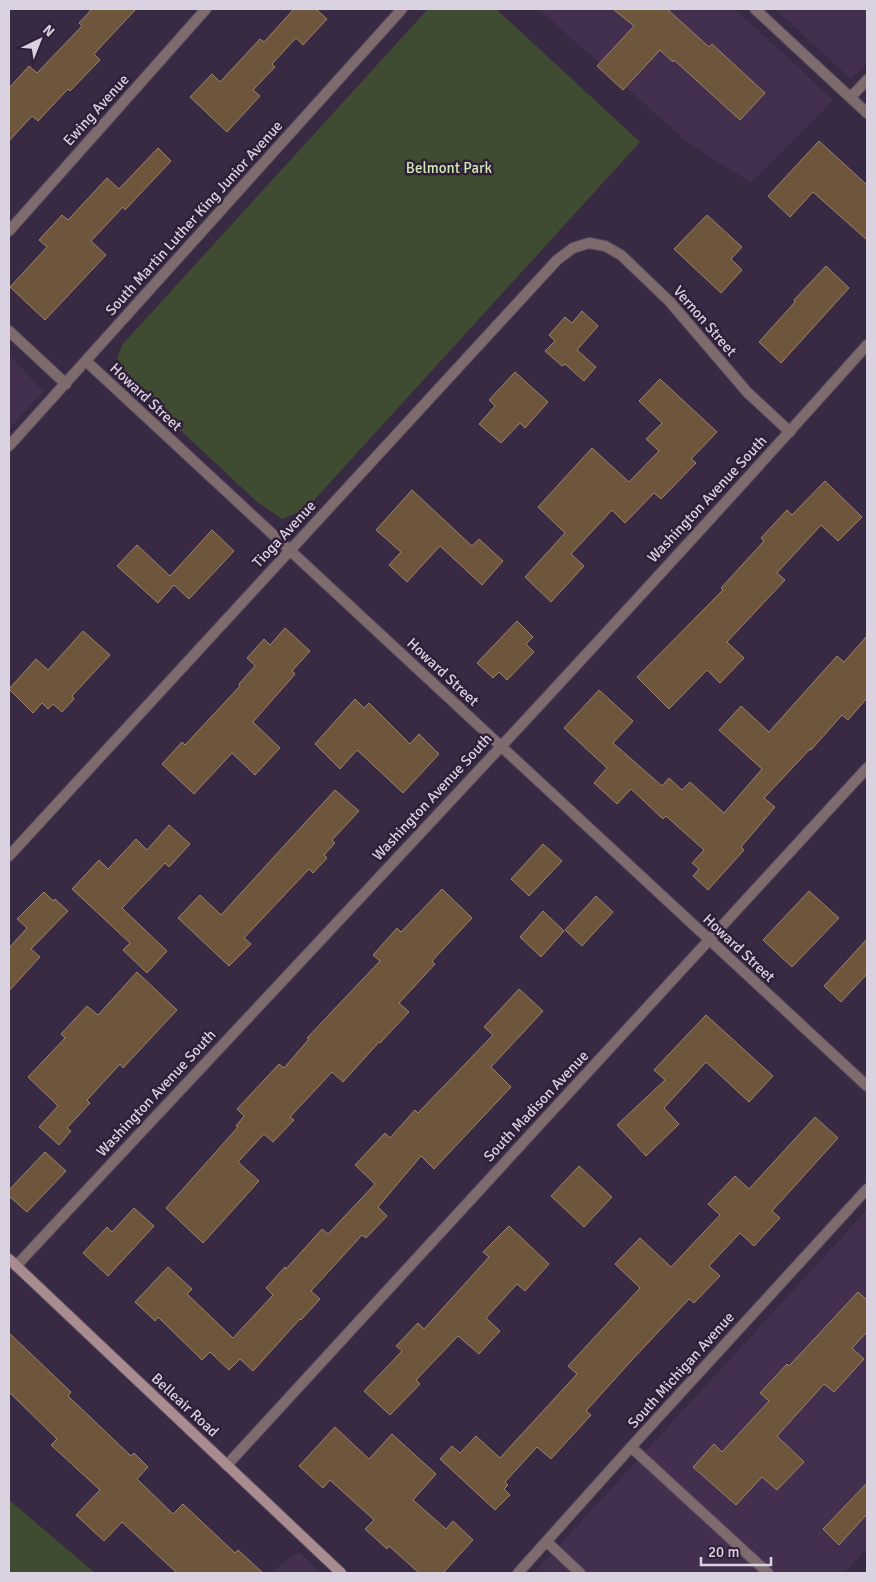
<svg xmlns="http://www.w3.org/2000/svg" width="876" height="1582" viewBox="0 0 876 1582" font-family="Signika,sans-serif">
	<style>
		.built { fill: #43304f }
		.green { fill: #404c32 }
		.building { fill: #6e563d; stroke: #9d836a }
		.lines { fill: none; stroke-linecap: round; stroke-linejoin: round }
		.service-casing { stroke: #56485f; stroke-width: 12 }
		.minor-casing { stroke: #56485f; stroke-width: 12 }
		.tertiary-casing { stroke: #56485f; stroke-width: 12 }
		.secondary-casing { stroke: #56485f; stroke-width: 12 }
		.service { stroke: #7d6b6d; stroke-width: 10 }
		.minor { stroke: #7d6b6d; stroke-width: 10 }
		.tertiary { stroke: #7d6b6d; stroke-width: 10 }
		.secondary { stroke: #a88c8f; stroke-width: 10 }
		.labels { text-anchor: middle; stroke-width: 5; stroke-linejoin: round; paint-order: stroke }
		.street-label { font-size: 15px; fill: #dad1e1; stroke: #2f2038 }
		.park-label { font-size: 15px; fill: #cfebb2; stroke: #2f2038 }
	</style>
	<rect width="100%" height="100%" fill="#392a43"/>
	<path class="built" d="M539,9H735L833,100L751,183L686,141Z
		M775,9H867V62L851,79Z
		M9,355L43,391L9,429Z
		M867,1210V1548L844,1573H534Z
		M299,1552L322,1573H269Z"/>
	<path class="green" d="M428,9H496L640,142L305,510L282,519L256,501L127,380L116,362L122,345Z
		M9,1500L95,1573H9Z"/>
	<path class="building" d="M92,9H136L94,54L100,60L70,91L68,89L38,121L32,116L9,141V88L29,66L37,73L82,26L79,23Z
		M294,9H316L327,19L303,45L296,38L272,64L275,67L253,90L260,96L227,132L190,97L212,74L220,82L260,39L264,42Z
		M613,9H667L709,47L712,44L765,93L740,120L674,60L673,62L660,50L623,90L597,66L634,26Z
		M819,141L867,185V240L813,192L790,217L768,196Z
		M158,148L171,161L125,210L123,207L91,241L106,255L45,320L10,287L47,247L39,240L62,215L68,220L107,178L119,189Z
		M707,215L742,247L731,259L742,270L721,293L674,249Z
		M826,266L849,288L781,363L759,342L795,302L794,300Z
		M582,311L598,326L577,350L596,367L584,381L565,364L562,366L545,351L555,341L549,335L565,317L572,323Z
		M515,372L548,402L525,428L520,423L501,443L479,424L495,406L489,400Z
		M660,379L717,432L691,459L696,463L661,499L654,493L625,523L612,510L571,554L584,566L551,602L525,577L565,533L538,507L592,448L629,482L659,451L646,439L662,423L639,401Z
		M825,481L862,517L838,541L821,525L777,573L785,580L727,642L744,658L720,683L707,670L669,709L637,677L723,590L721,588L764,541L761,538L787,510L792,515Z
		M412,490L472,546L479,539L503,561L482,585L440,546L407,582L389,565L401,552L376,530Z
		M212,530L234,551L189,599L174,585L158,603L117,566L137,545L170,576Z
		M517,621L533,637L526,644L534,652L507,680L499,672L493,678L477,663Z
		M285,628L310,651L292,671L295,674L253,722L280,748L255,775L232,753L194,794L162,764L182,742L185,745L240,686L239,684L255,666L247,658L264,639L270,645Z
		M83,631L110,655L72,696L74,699L62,712L53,704L48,709L42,703L33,713L9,689L36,659L48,670Z
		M867,636V698L848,720L842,715L811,750L810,749L764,798L775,807L741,847L744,850L708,890L693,876L699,869L692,863L704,850L666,816L663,819L631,789L617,804L594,783L607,768L564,728L599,690L633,721L613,743L662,786L669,778L682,790L690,782L724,813L762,769L719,730L741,706L769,732L837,656L844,662Z
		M355,699L364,708L369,703L410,744L419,734L439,754L403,793L357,750L340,769L315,744Z
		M335,790L359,811L332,840L335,843L324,855L327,858L313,873L309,869L244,938L251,944L229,966L178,918L200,895L221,915Z
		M169,825L190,844L169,867L165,863L122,908L167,951L147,973L123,950L130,943L72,889L99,860L108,869L136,839L147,850Z
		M543,844L562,861L529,896L511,879Z
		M442,889L472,918L432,961L435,964L399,1003L409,1012L380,1043L379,1042L343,1082L332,1072L290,1117L294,1120L273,1142L264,1134L238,1162L259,1181L203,1243L166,1208L238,1127L236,1126L244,1116L237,1109L279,1064L284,1068L309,1039L307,1038L380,961L373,955L397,928L401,932Z
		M809,891L839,918L792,967L763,940Z
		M44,892L53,901L55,899L68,911L31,949L40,957L9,991V948L27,928L17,919Z
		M596,896L613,912L582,946L565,930Z
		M543,911L564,931L541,957L520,937Z
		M867,939V974L841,1002L824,986Z
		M137,972L177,1010L123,1068L120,1064L87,1100L90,1103L67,1128L71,1131L59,1145L39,1127L58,1106L28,1077L65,1038L61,1034L87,1006L98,1015Z
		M519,989L543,1011L491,1067L511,1087L434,1169L421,1156L378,1207L387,1216L366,1238L362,1235L311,1291L320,1299L301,1320L300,1319L253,1371L240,1359L229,1370L210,1352L202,1360L158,1317L155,1321L135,1302L168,1267L192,1289L187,1294L233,1338L273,1295L266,1288L285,1267L286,1269L322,1229L328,1234L375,1184L355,1165L385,1133L390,1138L415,1110L418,1113L493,1035L484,1027Z
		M706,1015L773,1076L749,1102L706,1062L664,1108L679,1124L646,1156L617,1125L665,1080L654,1070Z
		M815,1117L838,1138L772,1211L780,1218L754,1246L740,1233L709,1266L720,1276L694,1303L689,1299L631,1361L586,1411L591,1415L551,1459L537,1447L505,1482L508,1485L504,1489L510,1495L495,1510L440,1459L452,1446L460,1453L476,1436L500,1458L577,1374L568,1366L640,1288L615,1264L640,1238L671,1267L720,1215L708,1204L735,1176L749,1189Z
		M45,1152L66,1171L27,1212L9,1196V1190Z
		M579,1166L612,1197L584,1227L551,1196Z
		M134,1208L154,1226L108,1276L83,1253L107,1227L112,1232Z
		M509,1226L549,1264L525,1291L517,1284L486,1318L500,1331L479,1354L458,1336L416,1380L420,1384L390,1415L364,1391L402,1351L396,1346L418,1323L424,1329L489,1257L483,1252Z
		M858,1292L867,1300V1332L852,1348L864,1359L834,1392L824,1384L777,1436L804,1462L777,1490L762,1477L736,1505L693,1467L714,1444L722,1452L769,1401L760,1393L787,1364L789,1366Z
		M9,1333L71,1392L68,1396L131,1456L134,1453L148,1467L137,1479L173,1514L183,1504L235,1553L238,1550L263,1573H177L122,1522L104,1541L76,1515L100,1490L51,1445L57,1439L9,1392Z
		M335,1427L369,1459L392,1434L436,1474L413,1500L446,1529L453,1521L473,1540L443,1573H419L389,1546L387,1549L365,1529L374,1520L330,1480L323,1488L299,1466Z
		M867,1483V1514L839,1545L823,1529Z"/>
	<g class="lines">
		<g class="service-casing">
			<path id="service" d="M631,1447L768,1573
				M547,1542L580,1573"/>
		</g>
		<g class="minor-casing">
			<path id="minor" d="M755,9L867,113
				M851,97L867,80
				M9,231L206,9
				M9,331L66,384
				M86,361L867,1086
				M9,856L557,260L573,248L589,243L605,246L621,255L670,302L747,392L790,432
				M16,1266C301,960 589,657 867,345
				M227,1465L867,768
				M518,1573L631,1447L867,1189"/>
		</g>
		<g class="tertiary-casing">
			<path id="tertiary" d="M9,446L402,9"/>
		</g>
		<g class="secondary-casing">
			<path id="secondary" d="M9,1259L341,1573"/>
		</g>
		<use href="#service" class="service"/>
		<use href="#minor" class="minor"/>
		<use href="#tertiary" class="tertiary"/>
		<use href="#secondary" class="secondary"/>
	</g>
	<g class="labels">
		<g class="street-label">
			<text transform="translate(96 110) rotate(-48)" y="5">Ewing Avenue</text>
			<text transform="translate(194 218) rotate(-48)" y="5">South Martin Luther King Junior Avenue</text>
			<text transform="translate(705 321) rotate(49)" y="5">Vernon Street</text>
			<text transform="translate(146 397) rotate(43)" y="5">Howard Street</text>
			<text transform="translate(707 499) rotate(-47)" y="5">Washington Avenue South</text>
			<text transform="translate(284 534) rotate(-47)" y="5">Tioga Avenue</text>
			<text transform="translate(443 672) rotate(43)" y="5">Howard Street</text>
			<text transform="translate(432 797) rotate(-47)" y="5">Washington Avenue South</text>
			<text transform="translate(739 948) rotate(43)" y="5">Howard Street</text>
			<text transform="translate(156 1093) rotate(-47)" y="5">Washington Avenue South</text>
			<text transform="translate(536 1106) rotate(-47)" y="5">South Madison Avenue</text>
			<text transform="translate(681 1370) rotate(-48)" y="5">South Michigan Avenue</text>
			<text transform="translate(185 1405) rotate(43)" y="5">Belleair Road</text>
		</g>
		<g class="park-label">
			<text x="449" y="173">Belmont Park</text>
		</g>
	</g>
	<rect width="876" height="1582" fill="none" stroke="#dad1e1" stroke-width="20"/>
	<g transform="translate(40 40) rotate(43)" stroke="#2f2038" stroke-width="4" paint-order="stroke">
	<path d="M0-4L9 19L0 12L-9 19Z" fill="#dad1e1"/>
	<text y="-8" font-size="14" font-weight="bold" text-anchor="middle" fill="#dad1e1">N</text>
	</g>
	<path d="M701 1557v8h70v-8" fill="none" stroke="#dad1e1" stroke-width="2.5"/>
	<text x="708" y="1557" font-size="15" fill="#dad1e1" stroke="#2f2038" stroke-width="4" paint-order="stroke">20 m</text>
</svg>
